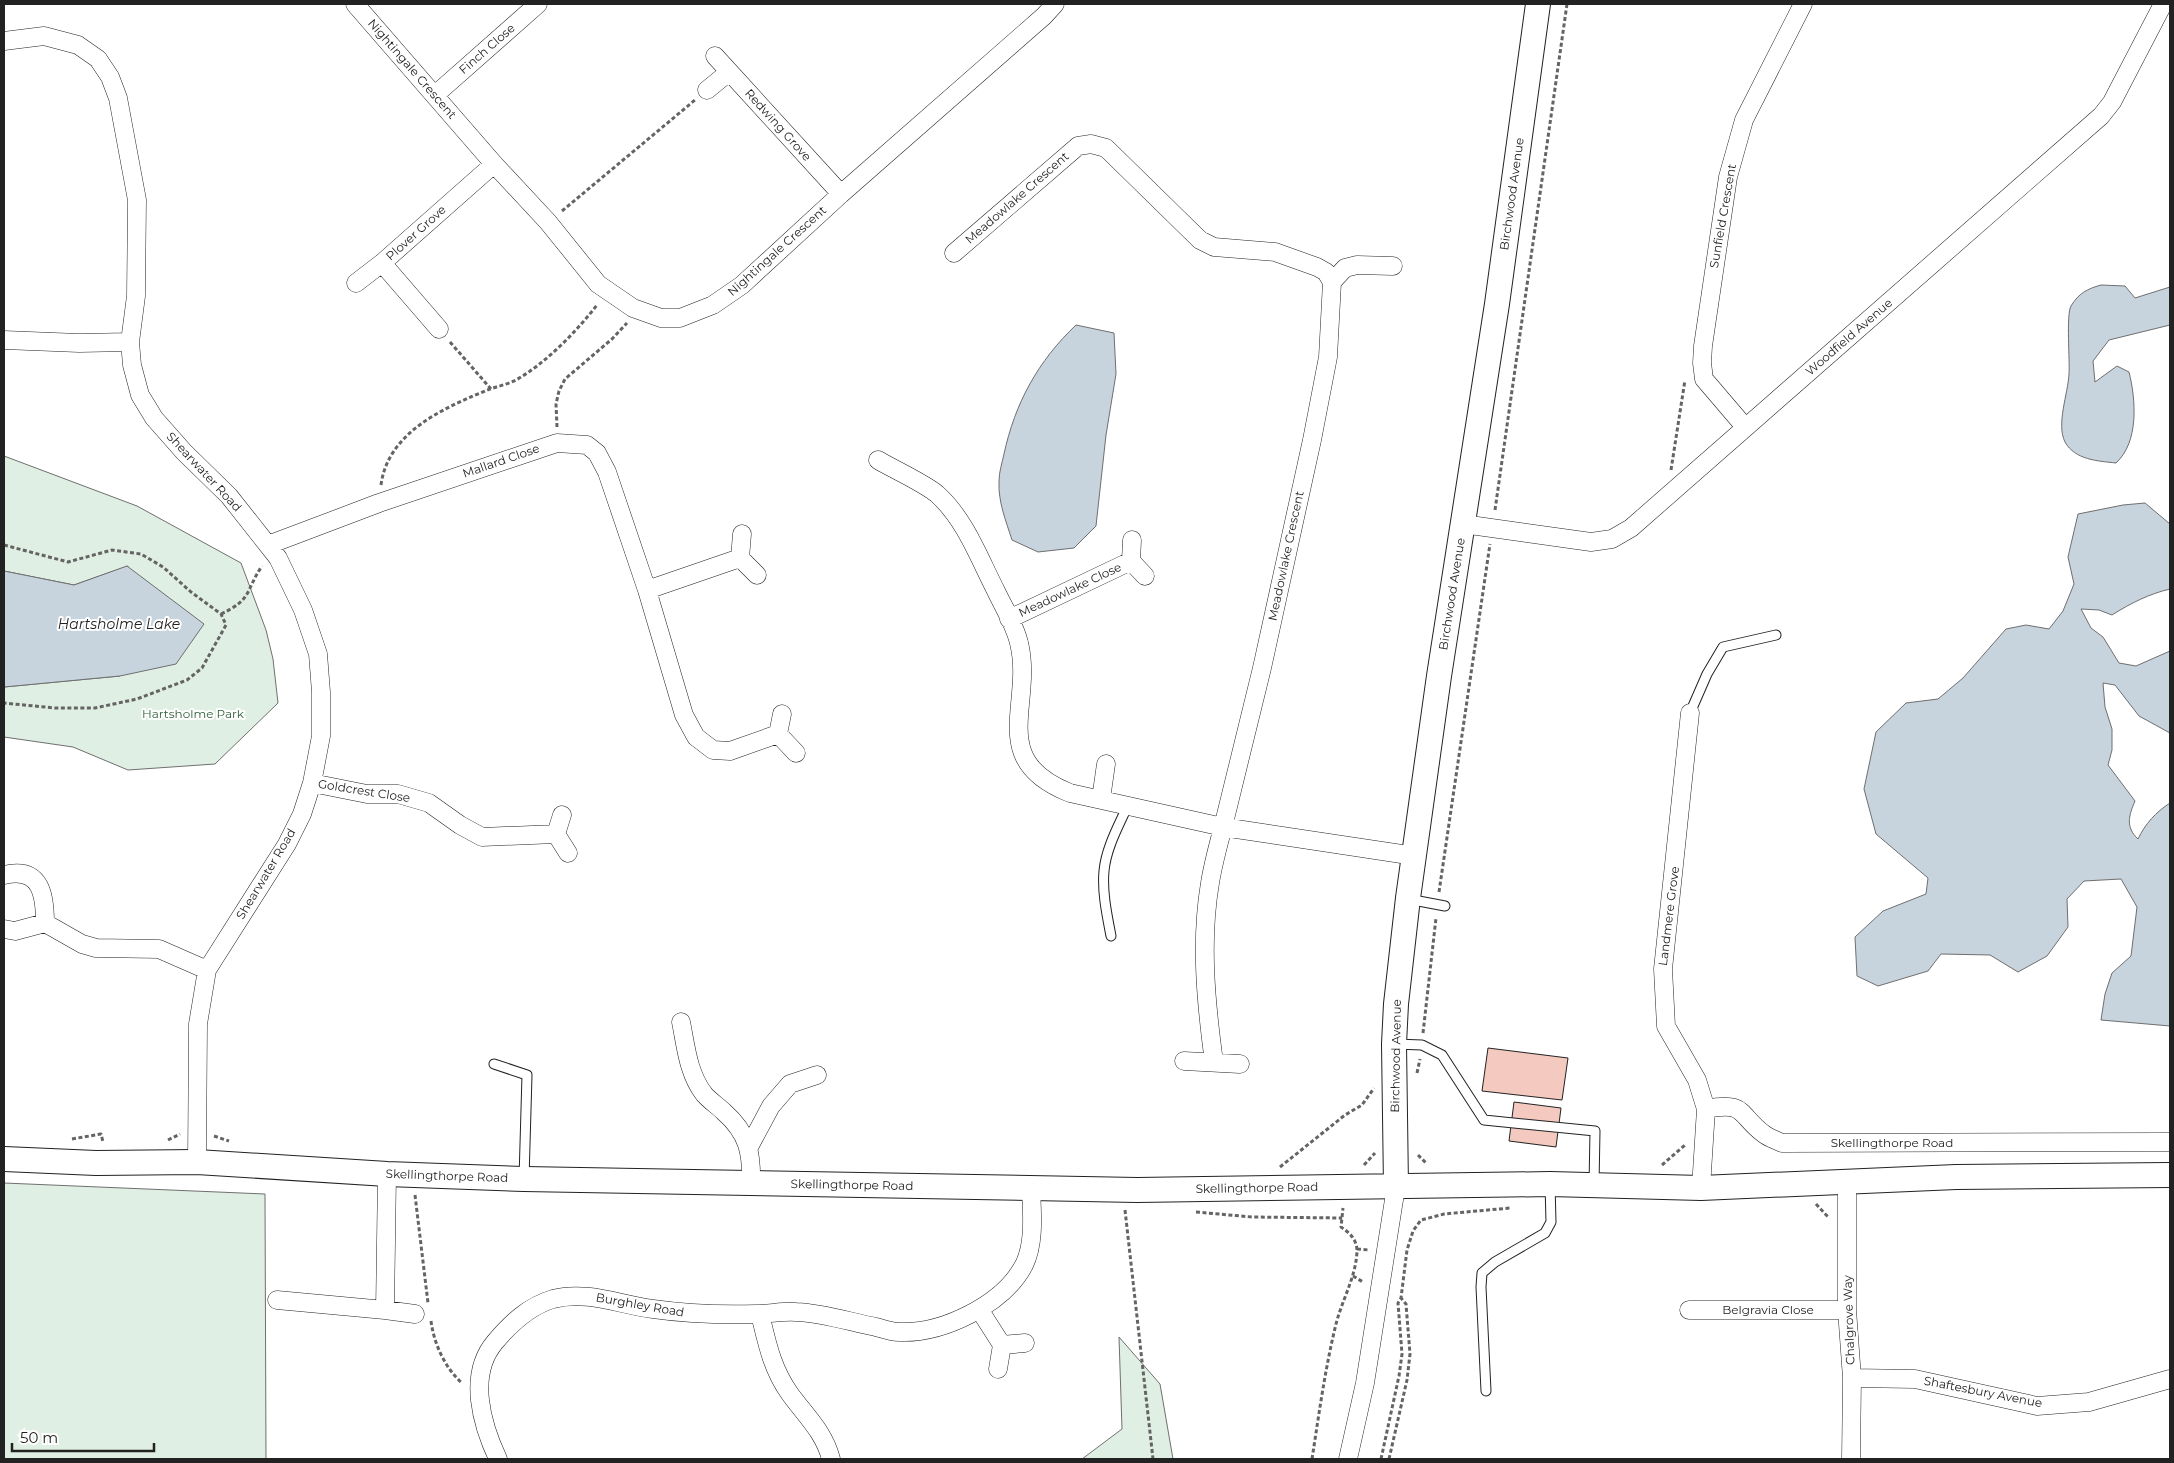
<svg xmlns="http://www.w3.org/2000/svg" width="2174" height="1463" viewBox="0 0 2174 1463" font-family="Montserrat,sans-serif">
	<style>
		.green { fill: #e0efe3; stroke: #6f6f6f }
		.water { fill: #c7d3dd; stroke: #6f6f6f }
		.building { fill: #f3c9c0; stroke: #222 }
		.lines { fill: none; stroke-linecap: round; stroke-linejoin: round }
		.lane-casing { stroke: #222; stroke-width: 11 }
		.street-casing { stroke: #222; stroke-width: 19 }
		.secondary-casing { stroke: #222; stroke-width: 26 }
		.path { stroke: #646464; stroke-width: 3; stroke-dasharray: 4 2.5; stroke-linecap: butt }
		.lane { stroke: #fff; stroke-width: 9 }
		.street { stroke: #fff; stroke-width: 18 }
		.secondary { stroke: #fff; stroke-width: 24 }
		.labels { text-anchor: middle; stroke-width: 4; stroke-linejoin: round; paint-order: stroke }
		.street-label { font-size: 12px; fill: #222; stroke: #fff }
		.park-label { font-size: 12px; fill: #2f5e38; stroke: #fff }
		.water-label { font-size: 14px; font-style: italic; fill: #222; stroke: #fff }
	</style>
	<rect width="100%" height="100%" fill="#fff"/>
	<path class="green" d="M4,456L137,506L241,563L266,630L273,659L278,703L215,764L128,770L73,747L4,737V687L120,676L128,566L74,585L4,571Z
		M4,1183L265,1194L266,1459H4Z
		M1119,1337L1160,1384L1173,1459H1082L1122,1429Z"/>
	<path class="water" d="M2101,285L2125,286L2135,298L2170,287V325L2109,340L2093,361L2095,382L2117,366L2129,372C2136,400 2139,442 2116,463C2098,461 2075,460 2065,442C2056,424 2068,394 2069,374C2070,361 2066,315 2071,306C2079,293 2087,289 2101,285Z
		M1076,325L1114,333L1116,374L1106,435L1096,526L1074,548L1038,552L1012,540C1006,521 998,502 999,481C999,472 1002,463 1004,454C1015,403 1038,361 1076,325Z
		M2145,503L2170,524V589C2149,594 2131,603 2112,615L2099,610L2081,609L2091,628L2103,637L2119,663L2136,666L2170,651V733L2139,716L2115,685L2103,683L2105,707L2112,729V750L2108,765L2135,801C2129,815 2125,827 2138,839C2145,824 2156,812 2170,803V1026L2101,1020L2105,994L2112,973L2131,956L2137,907L2121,879L2084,881L2067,899L2068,927L2047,956L2018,972L1990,955L1941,954L1928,971L1878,986L1857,976L1855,937L1883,911L1926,894L1928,878L1876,834L1864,789L1876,732L1906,703L1938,699L1963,678L2006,629L2026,625L2049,629L2063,611L2074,584L2068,557L2078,514L2123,505Z
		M127,566L204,624L176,664L120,676L4,687V571L74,585Z"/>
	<path class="building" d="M1488,1048L1568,1058L1562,1100L1482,1091Z
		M1514,1102L1561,1108L1556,1147L1509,1141Z"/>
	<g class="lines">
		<g class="lane-casing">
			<path id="lane" d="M1690,713L1707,674L1723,647L1776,635
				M1408,899L1445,906
				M1111,936C1107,915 1102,892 1104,871C1106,848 1119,825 1128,805
				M1395,1044L1422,1045L1442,1055L1484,1120L1595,1131L1594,1185
				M494,1064L527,1075L524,1179
				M1486,1391L1481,1287L1482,1273L1495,1262L1545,1233L1551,1222L1550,1184"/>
		</g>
		<g class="street-casing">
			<path id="street" d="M355,4L494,164L548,222L598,284L633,308L661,318H680L713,305L742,285L841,194L1044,16L1055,4
				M4,41L44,36L78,45L98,59L110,77L118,98L137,200L136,296L130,342L132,365L140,395L154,418L184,452L229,496L278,558L303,610L318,654L321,692V736L312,783L302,814L287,844L207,970L198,1024L197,1162
				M715,56L841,194
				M707,90L729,72
				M435,95L538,4
				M1332,282L1345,268L1357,265L1393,266
				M356,283L382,263
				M439,329L382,263L494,164
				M4,340L79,343L130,342
				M1745,427L1704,379L1702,363L1703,346L1728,177L1744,120L1803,4
				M878,460C893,469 924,483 937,494C965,519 979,558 996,591C1004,608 1015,625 1019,643C1034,704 986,760 1070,793L1223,827L1262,668L1312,440L1328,357L1332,282L1326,272L1317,267L1275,252L1214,247L1200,240L1106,148L1091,144L1078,146L954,253
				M1463,524L1591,542L1612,539L1631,528L2101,116L2112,102L2163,4
				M742,534L740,558L757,575
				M1132,540L1131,561L1145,576
				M268,545L379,503L557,443L587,445L597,453L607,472L647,590L684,715L696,737L713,750L730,751L778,734
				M647,590L740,558
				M1009,619L1131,561
				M1690,713L1663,969L1666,1026L1697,1080L1706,1109L1701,1188
				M782,714L778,734L796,753
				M312,783L367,794H398L429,803L460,825L482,837L556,834
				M1101,799L1106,764
				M562,815L556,834L568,853
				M4,875C41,866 45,895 45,923
				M4,929L15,931L45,923L82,944L96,948L159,949L207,970
				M681,1022C686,1047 688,1073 704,1094C710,1101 718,1106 724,1112C748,1133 752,1153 751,1184
				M1184,1061L1240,1064
				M1214,1062C1206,1003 1200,942 1210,883C1213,864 1218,846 1223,827L1415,856
				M1706,1109C1747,1101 1738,1115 1764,1134C1769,1138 1776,1140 1782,1143L2170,1142
				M749,1147L771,1106L790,1084L817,1075
				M387,1174L385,1310L415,1314
				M1847,1181V1310L1852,1378L1851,1459
				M277,1300L385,1310
				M979,1309L1002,1345
				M1689,1310H1847
				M760,1314C767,1343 772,1369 790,1394C806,1416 824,1432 831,1459
				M998,1369L1002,1345L1025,1343
				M1852,1378L1915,1379L2037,1406L2089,1402L2170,1379
				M498,1459C482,1425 467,1375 495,1342C511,1323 529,1306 553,1299C587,1290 620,1305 653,1309C688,1314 722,1315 757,1314C770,1314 783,1311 796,1312C823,1313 850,1322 876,1327C883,1329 891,1332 899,1332C942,1334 1003,1305 1024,1265C1035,1243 1032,1213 1031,1189
				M1348,1459L1365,1383L1396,1187"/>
		</g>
		<g class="secondary-casing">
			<path id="secondary" d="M4,1159L96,1163L197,1162L387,1174L524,1179L1137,1190L1550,1184L1701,1188L1956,1177L2170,1175
				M1396,1187L1394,1044L1396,1004L1408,898L1439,676L1497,304L1538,4"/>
		</g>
		<path class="path" d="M562,211L695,100
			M450,342L491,389
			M557,427L556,404L559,391L565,379L612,339L627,323
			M1671,470L1685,380
			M381,485C388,431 446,407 490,389C499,386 508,384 516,380C546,363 576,332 597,305
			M1495,510L1567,4
			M4,545L68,562L112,550L141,554L163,567L191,592L221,614L226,625L202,668L187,680L137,699L95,708H55L4,703
			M221,614C253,599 245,591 262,566
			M1439,892L1490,544
			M1423,1033L1436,918
			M1417,1073L1420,1059
			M214,1136L229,1141
			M72,1139L101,1134L103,1142
			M168,1140L180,1134
			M1418,1155L1427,1164
			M1364,1165L1375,1153
			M1662,1165L1685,1145
			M1280,1167L1345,1115L1362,1105L1374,1088
			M415,1195L428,1303
			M1816,1204L1829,1218
			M1125,1210L1153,1459
			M1196,1212L1252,1217L1342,1218
			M1357,1249L1369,1250
			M1353,1276L1363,1282
			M431,1321C434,1344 445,1368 462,1383
			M1312,1459C1319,1414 1325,1369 1336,1324C1342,1300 1356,1277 1357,1251C1357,1240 1350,1233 1341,1227L1343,1208
			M1381,1459L1399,1376L1402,1354L1398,1303L1401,1298L1407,1250L1413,1231L1421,1220L1444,1214L1510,1208
			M1389,1459L1407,1380L1410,1354L1406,1304L1401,1298"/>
		<use href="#lane" class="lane"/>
		<use href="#street" class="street"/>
		<use href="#secondary" class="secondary"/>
	</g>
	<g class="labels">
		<g class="street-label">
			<text transform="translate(487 49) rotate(-41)" y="4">Finch Close</text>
			<text transform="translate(412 69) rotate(49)" y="4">Nightingale Crescent</text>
			<text transform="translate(778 125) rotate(48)" y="4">Redwing Grove</text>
			<text transform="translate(1512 194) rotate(-82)" y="4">Birchwood Avenue</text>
			<text transform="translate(1017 198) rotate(-41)" y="4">Meadowlake Crescent</text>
			<text transform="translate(1723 216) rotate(-80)" y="4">Sunfield Crescent</text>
			<text transform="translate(416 233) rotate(-42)" y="4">Plover Grove</text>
			<text transform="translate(777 251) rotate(-42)" y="4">Nightingale Crescent</text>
			<text transform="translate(1849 337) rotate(-41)" y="4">Woodfield Avenue</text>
			<text transform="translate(501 461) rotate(-19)" y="4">Mallard Close</text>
			<text transform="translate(204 472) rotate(47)" y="4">Shearwater Road</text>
			<text transform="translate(1286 556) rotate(-78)" y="4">Meadowlake Crescent</text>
			<text transform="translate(1070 590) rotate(-25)" y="4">Meadowlake Close</text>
			<text transform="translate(1452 594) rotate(-81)" y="4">Birchwood Avenue</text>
			<text transform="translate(364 791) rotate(9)" y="4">Goldcrest Close</text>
			<text transform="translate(266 874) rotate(-59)" y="4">Shearwater Road</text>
			<text transform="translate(1669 916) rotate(-83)" y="4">Landmere Grove</text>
			<text transform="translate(1396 1056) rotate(-89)" y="4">Birchwood Avenue</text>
			<text x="1892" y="1147">Skellingthorpe Road</text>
			<text transform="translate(447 1176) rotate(2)" y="4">Skellingthorpe Road</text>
			<text transform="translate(852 1185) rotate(1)" y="4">Skellingthorpe Road</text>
			<text transform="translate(1257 1188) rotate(-1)" y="4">Skellingthorpe Road</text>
			<text transform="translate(640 1305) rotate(10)" y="4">Burghley Road</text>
			<text x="1768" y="1314">Belgravia Close</text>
			<text transform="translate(1849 1320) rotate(-92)" y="4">Chalgrove Way</text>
			<text transform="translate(1983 1392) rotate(11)" y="4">Shaftesbury Avenue</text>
		</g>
		<g class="park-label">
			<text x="193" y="718">Hartsholme Park</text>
		</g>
		<g class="water-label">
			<text x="119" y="629">Hartsholme Lake</text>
		</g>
	</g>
	<rect width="2174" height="1463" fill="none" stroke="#222222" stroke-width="10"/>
	<path d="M12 1443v8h142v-8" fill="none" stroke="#222222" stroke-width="2.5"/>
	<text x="20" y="1443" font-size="15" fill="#222222" stroke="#ffffff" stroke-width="4" paint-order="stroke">50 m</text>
</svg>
